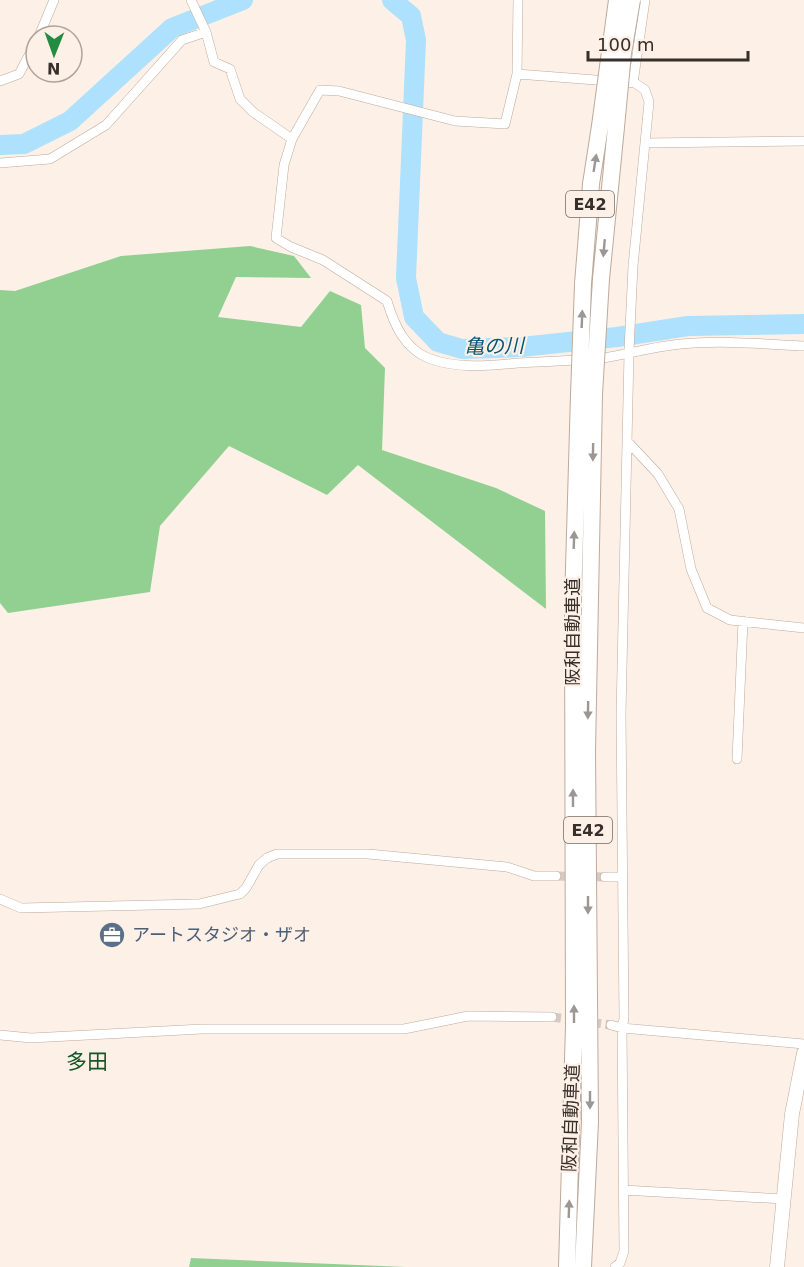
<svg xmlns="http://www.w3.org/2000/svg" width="804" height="1267" viewBox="0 0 804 1267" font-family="'DejaVu Sans','Noto Sans JP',sans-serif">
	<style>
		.forest { fill: #91d091 }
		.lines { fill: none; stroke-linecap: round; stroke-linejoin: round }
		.river { stroke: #ade1fd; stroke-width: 20 }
		.street-tunnel { stroke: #d6c9c1; stroke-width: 9; stroke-dasharray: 9 4.5; stroke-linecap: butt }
		.street-casing { stroke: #beaa9b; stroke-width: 10 }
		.primary-casing { stroke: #beaa9b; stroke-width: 15 }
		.highway-casing { stroke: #beaa9b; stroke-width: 18 }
		.street { stroke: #fff; stroke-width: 9 }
		.primary { stroke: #fff; stroke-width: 14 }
		.highway { stroke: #fff; stroke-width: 16 }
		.highway-bridge-casing { stroke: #beaa9b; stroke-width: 18; stroke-linecap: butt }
		.highway-bridge { stroke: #fff; stroke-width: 16 }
		.oneway { fill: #9c9794 }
		.labels { text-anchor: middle; stroke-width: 4.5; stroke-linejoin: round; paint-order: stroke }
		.shield { fill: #fdf0e7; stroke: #736963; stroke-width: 1.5 }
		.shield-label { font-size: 16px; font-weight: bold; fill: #382f2a }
		.street-label { font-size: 18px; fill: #382f2a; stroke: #fdf0e7 }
		.service-label { font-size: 18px; fill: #4e5e75; stroke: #fdf0e7; text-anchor: start }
		.water-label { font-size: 20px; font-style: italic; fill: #065674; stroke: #fdf0e7 }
		.quarter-label { font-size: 21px; fill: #155627; stroke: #fdf0e7 }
	</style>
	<rect width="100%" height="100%" fill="#fdf0e7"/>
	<path class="forest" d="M250,246L294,256L311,278L236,277L218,317L301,327L330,291L361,305L365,348L385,368L382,450L496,488L545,511L546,609L358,465L327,495L229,446L160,526L150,592L8,613L0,603V290L15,291L121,256Z
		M191,1258L406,1267H189Z"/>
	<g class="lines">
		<path class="river" d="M392,0L411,16L416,40L406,278L414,317L438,342L462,349L521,347L617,337L688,326L804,324
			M0,145L24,144L70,121L172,28L243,0"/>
		<path class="street-tunnel" d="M556,876L605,877
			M552,1017L611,1025"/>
		<g class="street-casing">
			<path id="street" d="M191,0L206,32L214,62L230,69L240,99L253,112L292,139
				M39,36L54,0
				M517,74L518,0
				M0,81L19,74L36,42
				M633,83L645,0
				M645,143L804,141
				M0,163L50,159L106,125L182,40L206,32
				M627,441L658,474L679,509L691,569L707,608L730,620L804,628
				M737,759L743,621
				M605,877H622
				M0,899L21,908L199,904L240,894L246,888L259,865L267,858L277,854H368L507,867L534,876H556
				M611,1025L622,1028L804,1044
				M0,1035L31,1038L202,1029H404L468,1016L552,1017
				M623,1190L784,1199
				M615,1267L620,1263L624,1251L622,1028L624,1019L621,714L629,353V350L633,266L649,102L645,90L635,83L517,74L505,124L455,121L339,91L320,90L292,139L284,165L276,238L291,247L323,260L387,301C394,324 404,348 428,358C456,369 488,366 518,363C548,361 579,361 609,357C633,353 657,346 681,344C722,340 763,344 804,346"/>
		</g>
		<g class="primary-casing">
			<path id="primary" d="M777,1267L792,1114L804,1053"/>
		</g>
		<g class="highway-casing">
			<path id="highway" d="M601,279L616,127
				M583,284L591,184L600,126
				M567,1267L574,1026L573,603L579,395
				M583,1267L590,1122L587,751L594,394"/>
		</g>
		<use href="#street" class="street"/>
		<use href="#primary" class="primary"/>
		<use href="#highway" class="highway"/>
		<g class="highway-bridge-casing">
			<path id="highway-bridge" d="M600,126L617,0
				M616,127L623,53L632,0
				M594,394L601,279
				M579,395L583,284"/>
		</g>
		<use href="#highway-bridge" class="highway-bridge"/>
	</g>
	<defs><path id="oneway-solid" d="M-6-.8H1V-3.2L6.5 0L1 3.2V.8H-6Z" transform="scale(1.5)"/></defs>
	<g class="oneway">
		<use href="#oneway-solid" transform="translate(595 163) rotate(-81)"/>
		<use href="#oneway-solid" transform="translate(604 248) rotate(95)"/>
		<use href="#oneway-solid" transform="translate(582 319) rotate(-88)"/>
		<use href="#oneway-solid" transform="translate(593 452) rotate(91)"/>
		<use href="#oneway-solid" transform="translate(574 540) rotate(-88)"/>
		<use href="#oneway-solid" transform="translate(588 710) rotate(91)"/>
		<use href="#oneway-solid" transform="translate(573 798) rotate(-90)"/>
		<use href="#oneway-solid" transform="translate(588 905) rotate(90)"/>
		<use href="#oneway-solid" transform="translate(574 1014) rotate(-90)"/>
		<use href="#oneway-solid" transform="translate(590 1100) rotate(90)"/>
		<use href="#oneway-solid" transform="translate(569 1209) rotate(-88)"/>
	</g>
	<defs>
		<g id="office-disc" transform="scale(1.35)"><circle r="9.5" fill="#5c6f8a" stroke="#fdf0e7"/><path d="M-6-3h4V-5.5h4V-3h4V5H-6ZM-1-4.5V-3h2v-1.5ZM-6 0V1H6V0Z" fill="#fff"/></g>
	</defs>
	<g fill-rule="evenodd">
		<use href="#office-disc" x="112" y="935"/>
	</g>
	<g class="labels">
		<g class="shield">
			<rect x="566" y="191" width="48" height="26" rx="4.5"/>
			<rect x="564" y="817" width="48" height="26" rx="4.5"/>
		</g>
		<g class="shield-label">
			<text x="590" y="210">E42</text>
			<text x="588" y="836">E42</text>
		</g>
		<g class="street-label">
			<text transform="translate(573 632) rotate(-90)" y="6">阪和自動車道</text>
			<text transform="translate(571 1118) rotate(-88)" y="6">阪和自動車道</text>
		</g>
		<g class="service-label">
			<text x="132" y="941">アートスタジオ・ザオ</text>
		</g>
		<g class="water-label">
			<text transform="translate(494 346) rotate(-1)" y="7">亀の川</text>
		</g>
		<g class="quarter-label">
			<text x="87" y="1069">多田</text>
		</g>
	</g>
	<g transform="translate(54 54) rotate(181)"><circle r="28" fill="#fdf0e7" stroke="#aea39b" stroke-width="1.5"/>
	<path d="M0-4.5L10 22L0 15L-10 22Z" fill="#248c42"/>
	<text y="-9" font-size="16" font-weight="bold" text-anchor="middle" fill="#382f2a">N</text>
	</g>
	<path d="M588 51v9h160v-9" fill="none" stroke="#382f2a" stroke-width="3"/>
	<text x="597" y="51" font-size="18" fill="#382f2a" stroke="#fdf0e7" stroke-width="4.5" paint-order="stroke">100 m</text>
</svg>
